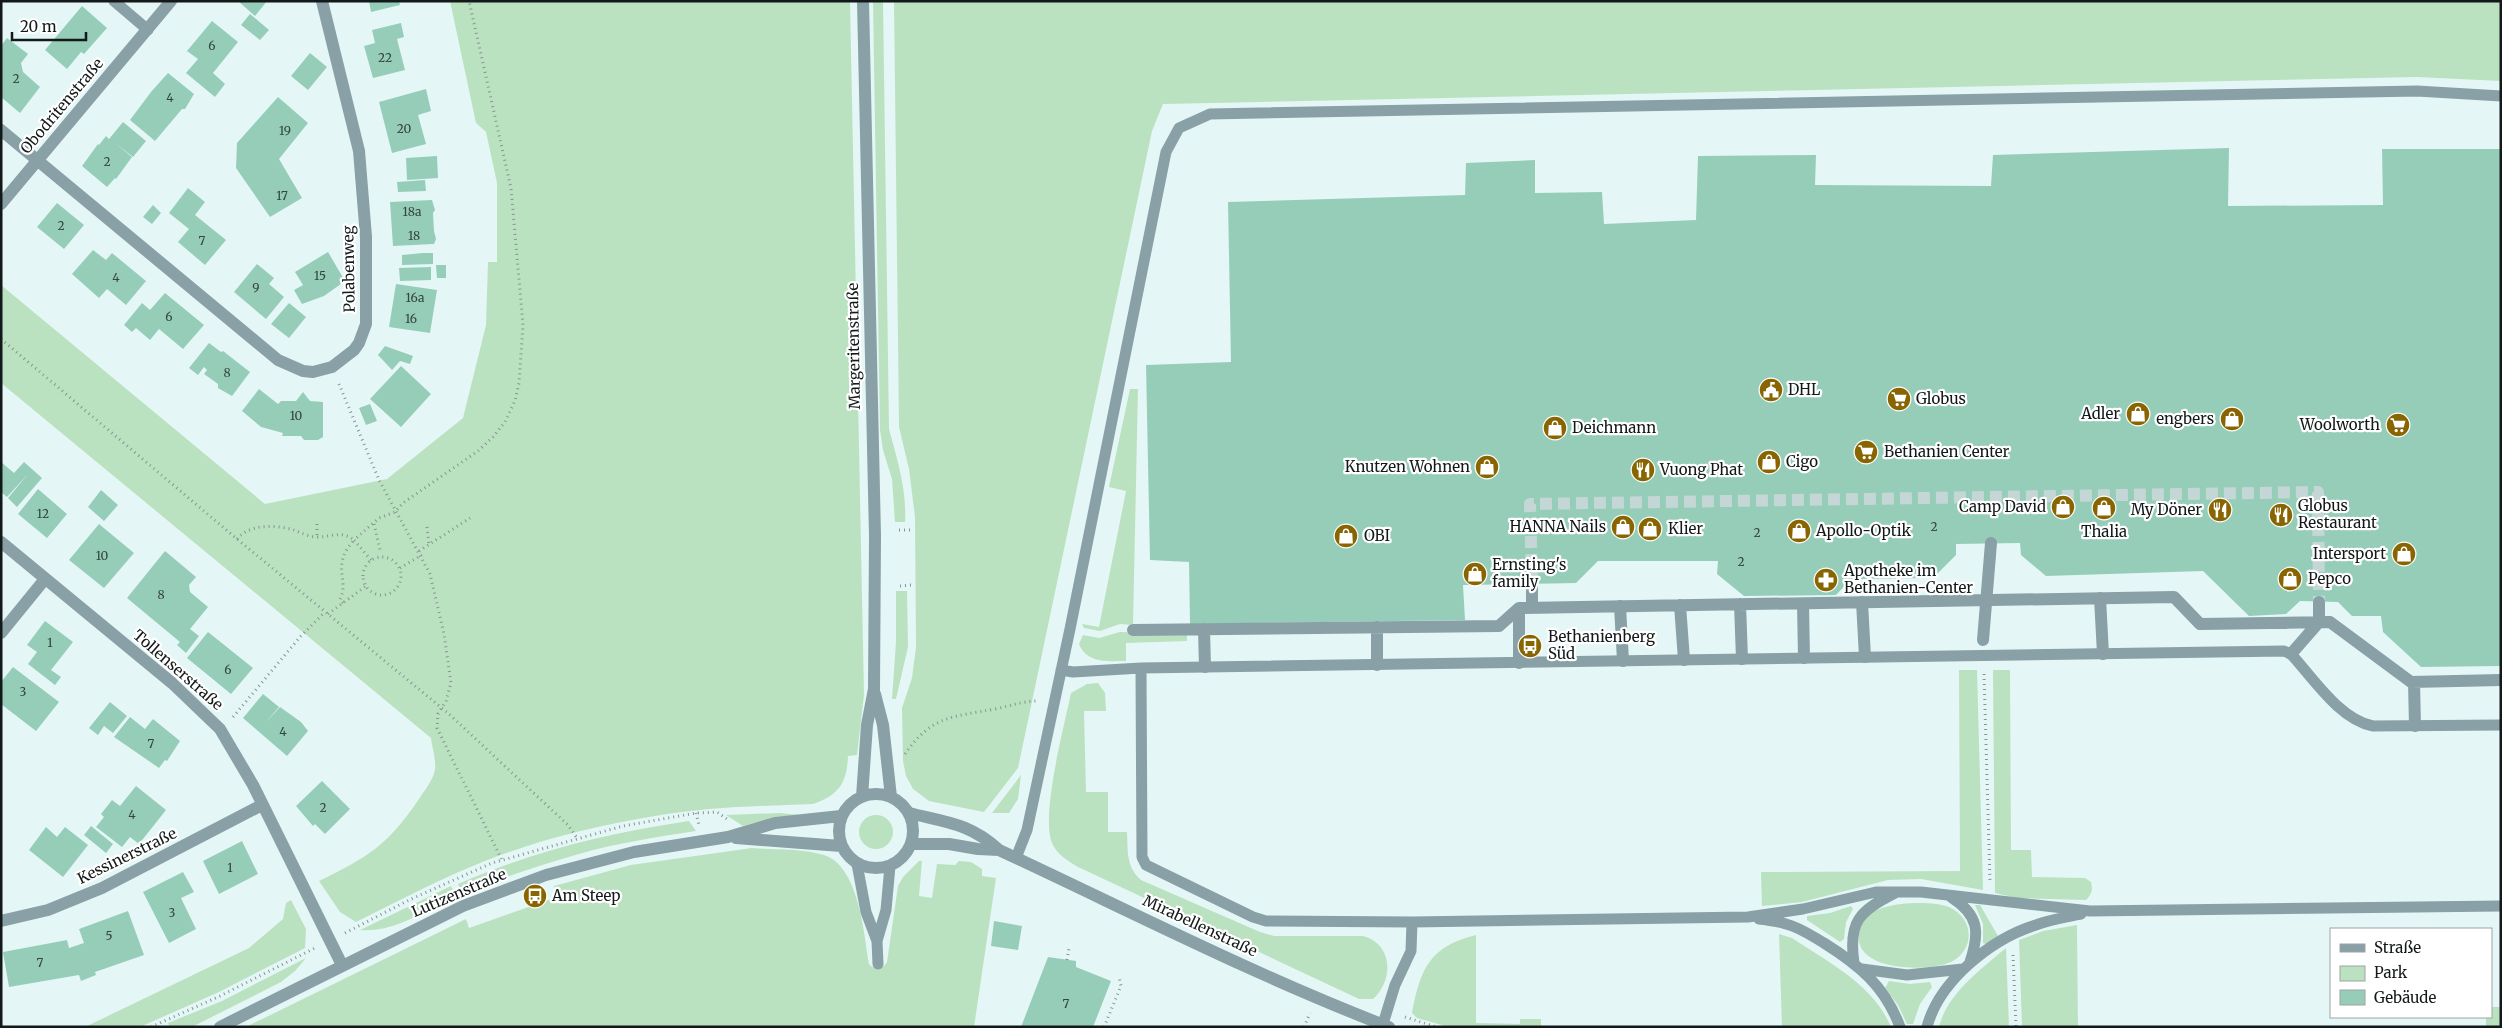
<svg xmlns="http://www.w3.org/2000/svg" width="2502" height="1028" viewBox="0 0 2502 1028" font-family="Merriweather,serif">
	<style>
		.green { fill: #bbe2c0 }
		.building { fill: #96cdb9 }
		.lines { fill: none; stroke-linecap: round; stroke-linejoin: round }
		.pedestrian-tunnel { stroke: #c4d6d5; stroke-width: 12; stroke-dasharray: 12 6; stroke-linecap: butt }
		.path { stroke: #879493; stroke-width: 3; stroke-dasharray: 1 4; stroke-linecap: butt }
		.service { stroke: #88a0a6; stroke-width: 11 }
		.pedestrian { stroke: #88a0a6; stroke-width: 12 }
		.minor { stroke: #88a0a6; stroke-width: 12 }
		.labels { text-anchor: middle; stroke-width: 4.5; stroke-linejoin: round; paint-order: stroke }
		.number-label { font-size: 12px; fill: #334640 }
		.street-label { font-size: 15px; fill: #121918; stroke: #fff }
		.poi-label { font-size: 15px; fill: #121918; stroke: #fff; text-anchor: start }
	</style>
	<rect width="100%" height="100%" fill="#e4f7f6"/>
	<path class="green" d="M450,1H850L864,695L857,755L848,756C847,783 839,795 813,804C760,806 707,807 655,816C599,825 542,839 490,859C444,877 400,900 356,922L340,912L319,881C368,857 387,846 419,799C424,791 434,779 435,769C436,759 432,747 431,738L1,383V285L265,504L387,479L463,418L486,325L488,262H497V183L486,132L476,123Z
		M873,1H883L889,429C897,459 907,490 905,522H895L892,479L883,450L880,430Z
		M894,1H2501V81L2417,77L1163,104L1152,131L1018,768L984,812L929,801L913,789L906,776L903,761L902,708L912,678L916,647L915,517L909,469L899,427Z
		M1130,389H1138L1133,625L1120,624L1100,631L1084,628L1082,624L1099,627L1126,491L1109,487Z
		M896,591H907L908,647L896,699H892L896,642Z
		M1120,632L1187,634V641L1126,643V661C1108,661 1087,664 1079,644L1083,635L1099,638Z
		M1959,670H1977L1983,890L1921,879L1888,880L1802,902L1762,906L1761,872L1960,871Z
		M1993,670H2010L2011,850H2031L2032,877L2085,878L2091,882C2093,890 2092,894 2086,900L2017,898L1995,893Z
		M1098,683L1105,693L1106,711H1084L1086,792H1108V832H1127C1128,851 1126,867 1141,880L1260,932L1274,936H1363C1393,944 1394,980 1373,999H1359L1076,866C1067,860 1058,855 1053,845C1039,820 1065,723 1071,693L1087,684Z
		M1021,775L1018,799L1009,813H992Z
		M780,813L799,815L774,817L743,826L726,815Z
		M859 832a17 17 0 1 1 34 0a17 17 0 1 1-34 0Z
		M689,821L696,831C657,837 617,843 579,854C539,865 501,879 462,893L458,884C533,851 608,833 689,821Z
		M752,848C775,850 802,848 824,855C859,866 864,934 869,964L872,967L884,966L887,962L898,886L903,877L919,861H922L919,896L932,898L937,864L955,865L959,861L971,862L982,869V876L996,878L974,1027H246L466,919L469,928L557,897L554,886L631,865Z
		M451,886L456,895C426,910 395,933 360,930Z
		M291,900L306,929L305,948L219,992L140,1027H85L249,948L283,919L286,903Z
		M1915,903C1926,903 1938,903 1949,907C1973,918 1976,947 1953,961C1933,972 1861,972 1859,940C1857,908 1892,904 1915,903Z
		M1975,905H1980L1998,936L1988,945L1983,943V924Z
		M1851,906L1853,909L1846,922L1844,939L1840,942L1807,920V916L1830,913Z
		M2077,925L2078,1027H2022L2019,940L2043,931Z
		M1779,934L1792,938C1829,963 1873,984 1891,1027H1782Z
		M1476,935V1023L1520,1024V1019H1541V1026L1603,1027H1449L1417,1018L1412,1013C1420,969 1430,946 1476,935Z
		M2006,948L2009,1027H1939C1947,994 1981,969 2006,948Z
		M306,958L295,971L281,982L192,1027H170L168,1023L222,1001Z
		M1889,981L1910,984L1930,982L1932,987L1920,1004L1913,1024H1907L1898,1005L1885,988Z
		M2491,1007H2501V1027H2486V1017H2491Z"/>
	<path class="building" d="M238,1H267L255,16Z
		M369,1H399L400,5L371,12Z
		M82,6L107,28L84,54L81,52L67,69L45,50Z
		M250,14L269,30L260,40L241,25Z
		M212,21L238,42L213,73L225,84L215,97L186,73L198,59L187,51Z
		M401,23L404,37L397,39L405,70L373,78L364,46L375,43L372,30Z
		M7,38L28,54L21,63L23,72L40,87L20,113L1,97V46Z
		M310,53L327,67L308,90L291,76Z
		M168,73L194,94L185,109H182L155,141L130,120L151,92Z
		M426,89L431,111L418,115L426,144L392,153L379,102Z
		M278,97L308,123L279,159L302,198L270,217L236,168L237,143Z
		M123,122L146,141L133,157L114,142L132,157L116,179L115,178L107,187L82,166L98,144L99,145L106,136L109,139Z
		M2229,148L2228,206L2383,205L2382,149H2501V666L2421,667L2383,632L2381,616H2352L2338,602L2300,601L2286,614L2249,616L2203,571L2046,576L2021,555L2020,543L1956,544V555L1933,578L1851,579L1836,595L1744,596L1717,574L1718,561H1598L1576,583L1463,585L1465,620L1190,624L1189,562L1150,560L1146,365L1231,362L1228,202L1465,195L1466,163L1535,160V193L1602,192L1604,224L1696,220L1698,156L1816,155L1815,185L1991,186L1993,155Z
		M437,156L438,178L407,180L406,158Z
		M425,180L426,191L398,192L397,182Z
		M188,188L205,202L195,215L226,240L205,265L178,242L189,229L169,213Z
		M432,200L435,210L433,213L434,231L436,239L434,244L393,246L390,202Z
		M57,203L84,225L64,249L37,227Z
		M153,205L161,213L152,224L143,217Z
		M93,250L106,260L112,253L146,281L126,305L107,289L99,298L72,274Z
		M328,252L345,281L324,296L302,304L294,290L303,285L295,272Z
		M423,253H433V264L402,265V255Z
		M257,264L274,278L269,284L284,297L266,319L234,292Z
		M436,265H446V278H437Z
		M431,267V280L400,281L399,268Z
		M396,284L437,290L430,333L389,327Z
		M165,293L204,325L183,349L159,329L150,340L136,328L132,332L124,325L142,303L150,310Z
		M289,303L306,317L289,338L271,324Z
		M209,343L221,352L223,351L250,372L232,396L218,388V384L204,374L207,370L204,367L198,375L189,368Z
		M385,346L413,356L410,364L400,361L392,370L378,355Z
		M401,366L431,394L401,427L370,399Z
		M259,389L278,404L281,401H296L303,392L310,401L323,402V437L318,440H304L301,436H282L283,433L261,427L242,411Z
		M370,404L377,421L366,425L359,408Z
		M1,462L14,473L24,462L42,478L17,507L8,498L28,474L7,497L1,492Z
		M38,489L67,514L47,538L18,514Z
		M101,490L118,505L104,521L88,507Z
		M99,524L134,553L104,588L69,560Z
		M165,551L196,577L189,585L190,592L208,607L190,629L199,636L186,653L177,645L180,642L127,598Z
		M45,621L73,642L51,670L61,677L55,685L28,664L37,652L27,645Z
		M208,632L253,668L231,694L187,658Z
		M13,667L59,702L36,731L1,704V682Z
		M263,694L279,707L265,723L280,707L301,722L308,731L287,756L243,718Z
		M110,702L127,716L113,733L104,726L98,735L89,728Z
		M130,717L145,729L153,719L180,741L167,761L165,760L159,768L114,737Z
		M322,781L350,809L325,834L315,824L313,826L296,806Z
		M136,786L166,810L139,844L130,837L122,847L96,827L104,817L101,814L112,800L120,806Z
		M91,826L113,844L106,853L84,835Z
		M46,827L57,837L65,827L88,845L63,877L29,850Z
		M242,841L258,874L219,894L203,861Z
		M183,872L194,892L181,898L196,929L169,943L143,892Z
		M128,911L144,955L95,972L96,975L81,981L79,975L9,987L3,952L67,940L69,948L84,943L79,929Z
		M994,921L1022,926L1018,950L991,946Z
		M1048,957L1076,961V967L1111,981L1093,1027H1021Z"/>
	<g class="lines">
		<path class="pedestrian-tunnel" d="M1532,584L1530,504L2318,492L2319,602"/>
		<path class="path" d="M1,339L237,539L449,714L568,825L577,838
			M339,384L379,480L430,574L444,634L451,683L446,701L438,714L437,728L502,860
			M317,524V537
			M374,524L380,550
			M427,527L429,545
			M899,530H910
			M237,539C250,524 273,525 291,529C300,532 308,537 317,537C332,537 341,530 354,540
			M419,551L470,518
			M363 576a19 19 0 1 1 38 0a19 19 0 1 1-38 0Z
			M371,560L354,540L379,518L395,512L403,503L478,451L493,437L505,422L515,401L519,383L523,325L511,188L469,1
			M400,568L422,555
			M900,586L911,585
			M343,603L340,599C350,579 330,567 354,540
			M328,614L366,586
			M1984,674L1990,882
			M233,717L300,637L325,612
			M905,754C932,715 953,717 995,709C1010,706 1023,701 1037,701
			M696,813L699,825
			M345,933L409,900L492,863L623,826L696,813L717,812L727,819
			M2013,955L2016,1027
			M1067,960L1069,948
			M1405,1017L1436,1027
			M151,1027L220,996L315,948
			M1104,1027L1121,986L1119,977
			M1304,1027L1310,1013"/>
		<path class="service" d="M114,1L148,30
			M1141,668L1142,857L1146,865L1253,917L1266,921L1412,922L1748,917L1803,909L1876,892H1921L2090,911L2501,906
			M1061,670L1073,672L1141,668L2284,651L2291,654C2313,678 2340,720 2373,726L2501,725
			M1016,858L1027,830L1070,629L1166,152L1179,128L1210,114L2417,91L2501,96
			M857,864L866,912L877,941
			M1951,897C1979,915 1980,932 1970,962
			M1759,919C1768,920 1777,921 1786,924C1799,927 1812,936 1824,943C1859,965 1885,986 1900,1027
			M1854,963C1848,922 1859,911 1895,893
			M878,964L877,941L886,910L890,866
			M1862,969L1907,975L1963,969
			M1383,1024L1395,985L1411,951L1412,922
			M1927,1027C1939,981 1991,939 2036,925C2050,920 2066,917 2081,914"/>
		<path class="pedestrian" d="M1532,584V607
			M2100,598L2103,654
			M1862,602L1865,657
			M1740,604L1742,659
			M1803,604L1804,658
			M1680,605L1684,660
			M1620,606L1623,661
			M1519,608V663
			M1377,627V665
			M1204,629L1205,667
			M1133,630L1499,626L1519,608L2174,597L2200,624L2330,622L2411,682L2501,680
			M1983,640L1991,543
			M2291,654L2319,622V602
			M2414,682L2415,726"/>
		<path class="minor" d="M1,130L278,360L303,371L313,372L332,367L354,350L359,343L366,324V237L359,151L322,1
			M1,204L171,1
			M1,542L172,683L220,729L253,785L342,965
			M1,633L45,579
			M875,694L883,725L891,797
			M839 831a37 37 0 1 1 74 0a37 37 0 1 1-74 0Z
			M862,797L867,725L874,689L875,536L863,1
			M909,813C945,822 970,823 999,850C1128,910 1256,976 1389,1027
			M736,838L841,846
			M911,844H949L978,849L999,850
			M1,921L48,910L102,888L262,805
			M220,1027L463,906L546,875L634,852L728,837L775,823L841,816"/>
	</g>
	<defs>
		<g id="civic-disc" transform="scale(1.25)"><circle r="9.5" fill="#896502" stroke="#fff"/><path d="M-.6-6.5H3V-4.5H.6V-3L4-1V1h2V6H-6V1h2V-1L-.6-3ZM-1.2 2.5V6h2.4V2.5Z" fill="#fff"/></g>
		<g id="supermarket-disc" transform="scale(1.25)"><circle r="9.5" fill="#896502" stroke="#fff"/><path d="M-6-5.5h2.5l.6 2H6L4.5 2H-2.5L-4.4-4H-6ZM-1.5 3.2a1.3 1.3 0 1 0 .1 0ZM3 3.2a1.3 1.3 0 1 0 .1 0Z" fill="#fff"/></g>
		<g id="shop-disc" transform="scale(1.25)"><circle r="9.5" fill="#896502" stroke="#fff"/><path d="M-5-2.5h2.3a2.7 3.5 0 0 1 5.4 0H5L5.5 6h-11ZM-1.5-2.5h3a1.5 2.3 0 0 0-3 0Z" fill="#fff"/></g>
		<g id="restaurant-disc" transform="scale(1.25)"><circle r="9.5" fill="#896502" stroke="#fff"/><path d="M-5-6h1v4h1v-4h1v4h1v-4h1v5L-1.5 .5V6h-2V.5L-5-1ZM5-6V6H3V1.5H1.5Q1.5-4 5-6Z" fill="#fff"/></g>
		<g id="pharmacy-disc" transform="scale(1.25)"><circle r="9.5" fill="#896502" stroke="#fff"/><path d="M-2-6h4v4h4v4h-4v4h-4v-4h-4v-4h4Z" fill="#fff"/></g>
		<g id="bus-disc" transform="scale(1.25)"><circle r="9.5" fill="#896502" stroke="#fff"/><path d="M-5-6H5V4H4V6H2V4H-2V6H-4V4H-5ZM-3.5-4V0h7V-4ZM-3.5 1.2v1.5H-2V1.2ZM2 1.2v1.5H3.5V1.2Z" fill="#fff"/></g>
	</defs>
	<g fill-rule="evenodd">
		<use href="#civic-disc" x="1771" y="390"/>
		<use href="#supermarket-disc" x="1899" y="399"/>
		<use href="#shop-disc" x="2138" y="414"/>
		<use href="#shop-disc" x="2232" y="419"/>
		<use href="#supermarket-disc" x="2398" y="425"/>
		<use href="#shop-disc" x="1555" y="428"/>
		<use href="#supermarket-disc" x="1866" y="452"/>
		<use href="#shop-disc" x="1769" y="462"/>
		<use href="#shop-disc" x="1487" y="467"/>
		<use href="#restaurant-disc" x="1643" y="470"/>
		<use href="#shop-disc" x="2063" y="507"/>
		<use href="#shop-disc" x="2104" y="508"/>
		<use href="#restaurant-disc" x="2220" y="510"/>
		<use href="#restaurant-disc" x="2281" y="515"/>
		<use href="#shop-disc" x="1623" y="527"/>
		<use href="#shop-disc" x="1650" y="529"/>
		<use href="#shop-disc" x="1799" y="531"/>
		<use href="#shop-disc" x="1346" y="536"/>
		<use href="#shop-disc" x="2404" y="554"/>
		<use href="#shop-disc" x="1475" y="574"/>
		<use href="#shop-disc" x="2290" y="579"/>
		<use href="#pharmacy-disc" x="1826" y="580"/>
		<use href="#bus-disc" x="1530" y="646"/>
		<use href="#bus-disc" x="535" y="896"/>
	</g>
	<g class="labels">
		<g class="number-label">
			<text x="212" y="50">6</text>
			<text x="385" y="62">22</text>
			<text x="16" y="83">2</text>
			<text x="170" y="102">4</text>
			<text x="404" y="133">20</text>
			<text x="285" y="135">19</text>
			<text x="107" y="166">2</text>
			<text x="282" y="200">17</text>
			<text x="412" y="216">18a</text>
			<text x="61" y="230">2</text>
			<text x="414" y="240">18</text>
			<text x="202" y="245">7</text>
			<text x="320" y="280">15</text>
			<text x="116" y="282">4</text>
			<text x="256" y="292">9</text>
			<text x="415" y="302">16a</text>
			<text x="169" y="321">6</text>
			<text x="411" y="323">16</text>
			<text x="227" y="377">8</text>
			<text x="296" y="420">10</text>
			<text x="43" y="518">12</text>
			<text x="1934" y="531">2</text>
			<text x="1757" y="537">2</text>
			<text x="102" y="560">10</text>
			<text x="1741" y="566">2</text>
			<text x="161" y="599">8</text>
			<text x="50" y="647">1</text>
			<text x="228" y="674">6</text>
			<text x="23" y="696">3</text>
			<text x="283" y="736">4</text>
			<text x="151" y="748">7</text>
			<text x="323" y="812">2</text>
			<text x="132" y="819">4</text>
			<text x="230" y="872">1</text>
			<text x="172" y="917">3</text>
			<text x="109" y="940">5</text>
			<text x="40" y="967">7</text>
			<text x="1066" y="1008">7</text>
		</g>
		<g class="street-label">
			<text transform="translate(62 106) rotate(-50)" y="5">Obodritenstraße</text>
			<text transform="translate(349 269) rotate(-91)" y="5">Polabenweg</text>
			<text transform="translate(854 346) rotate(-91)" y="5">Margeritenstraße</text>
			<text transform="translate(178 670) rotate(41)" y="5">Tollenserstraße</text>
			<text transform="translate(127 856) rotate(-26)" y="5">Kessinerstraße</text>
			<text transform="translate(459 893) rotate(-23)" y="5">Lutizenstraße</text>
			<text transform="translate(1200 926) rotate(25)" y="5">Mirabellenstraße</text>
		</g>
		<g class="poi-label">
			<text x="1788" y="395">DHL</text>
			<text x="1916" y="404">Globus</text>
			<text x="2120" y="419" text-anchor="end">Adler</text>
			<text x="2214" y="424" text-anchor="end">engbers</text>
			<text x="2380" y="430" text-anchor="end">Woolworth</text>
			<text x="1572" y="433">Deichmann</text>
			<text x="1884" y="457">Bethanien Center</text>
			<text x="1786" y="467">Cigo</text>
			<text x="1470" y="472" text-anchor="end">Knutzen Wohnen</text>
			<text x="1660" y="475">Vuong Phat</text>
			<text x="2298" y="511">Globus<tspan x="2298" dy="17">Restaurant</tspan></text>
			<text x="2046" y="512" text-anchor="end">Camp David</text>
			<text x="2202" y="515" text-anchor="end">My Döner</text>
			<text x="1606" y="532" text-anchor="end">HANNA Nails</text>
			<text x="1668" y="534">Klier</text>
			<text x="1816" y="536">Apollo-Optik</text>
			<text x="2104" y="537" text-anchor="middle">Thalia</text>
			<text x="1364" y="541">OBI</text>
			<text x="2386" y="559" text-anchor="end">Intersport</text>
			<text x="1492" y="570">Ernsting's<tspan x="1492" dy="17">family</tspan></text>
			<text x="1844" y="576">Apotheke im<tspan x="1844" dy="17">Bethanien-Center</tspan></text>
			<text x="2308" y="584">Pepco</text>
			<text x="1548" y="642">Bethanienberg<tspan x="1548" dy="17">Süd</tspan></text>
			<text x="552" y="901">Am Steep</text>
		</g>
	</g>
	<rect width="2502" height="1028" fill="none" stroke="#121918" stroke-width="5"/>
	<rect x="2330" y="928" width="162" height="90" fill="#ffffff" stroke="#a0a3a3"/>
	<rect x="2340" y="944" width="25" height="8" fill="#88a0a6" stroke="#a0a3a3"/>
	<text x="2374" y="953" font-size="15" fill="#121918">Straße</text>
	<rect x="2340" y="966" width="25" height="15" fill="#bbe2c0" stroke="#a0a3a3"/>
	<text x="2374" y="978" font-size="15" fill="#121918">Park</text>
	<rect x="2340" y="990" width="25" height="15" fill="#96cdb9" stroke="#a0a3a3"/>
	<text x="2374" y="1003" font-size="15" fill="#121918">Gebäude</text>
	<path d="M12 32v8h74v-8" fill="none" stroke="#121918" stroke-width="2.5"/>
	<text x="20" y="32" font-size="15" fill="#121918" stroke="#ffffff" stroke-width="4" paint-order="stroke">20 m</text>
</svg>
